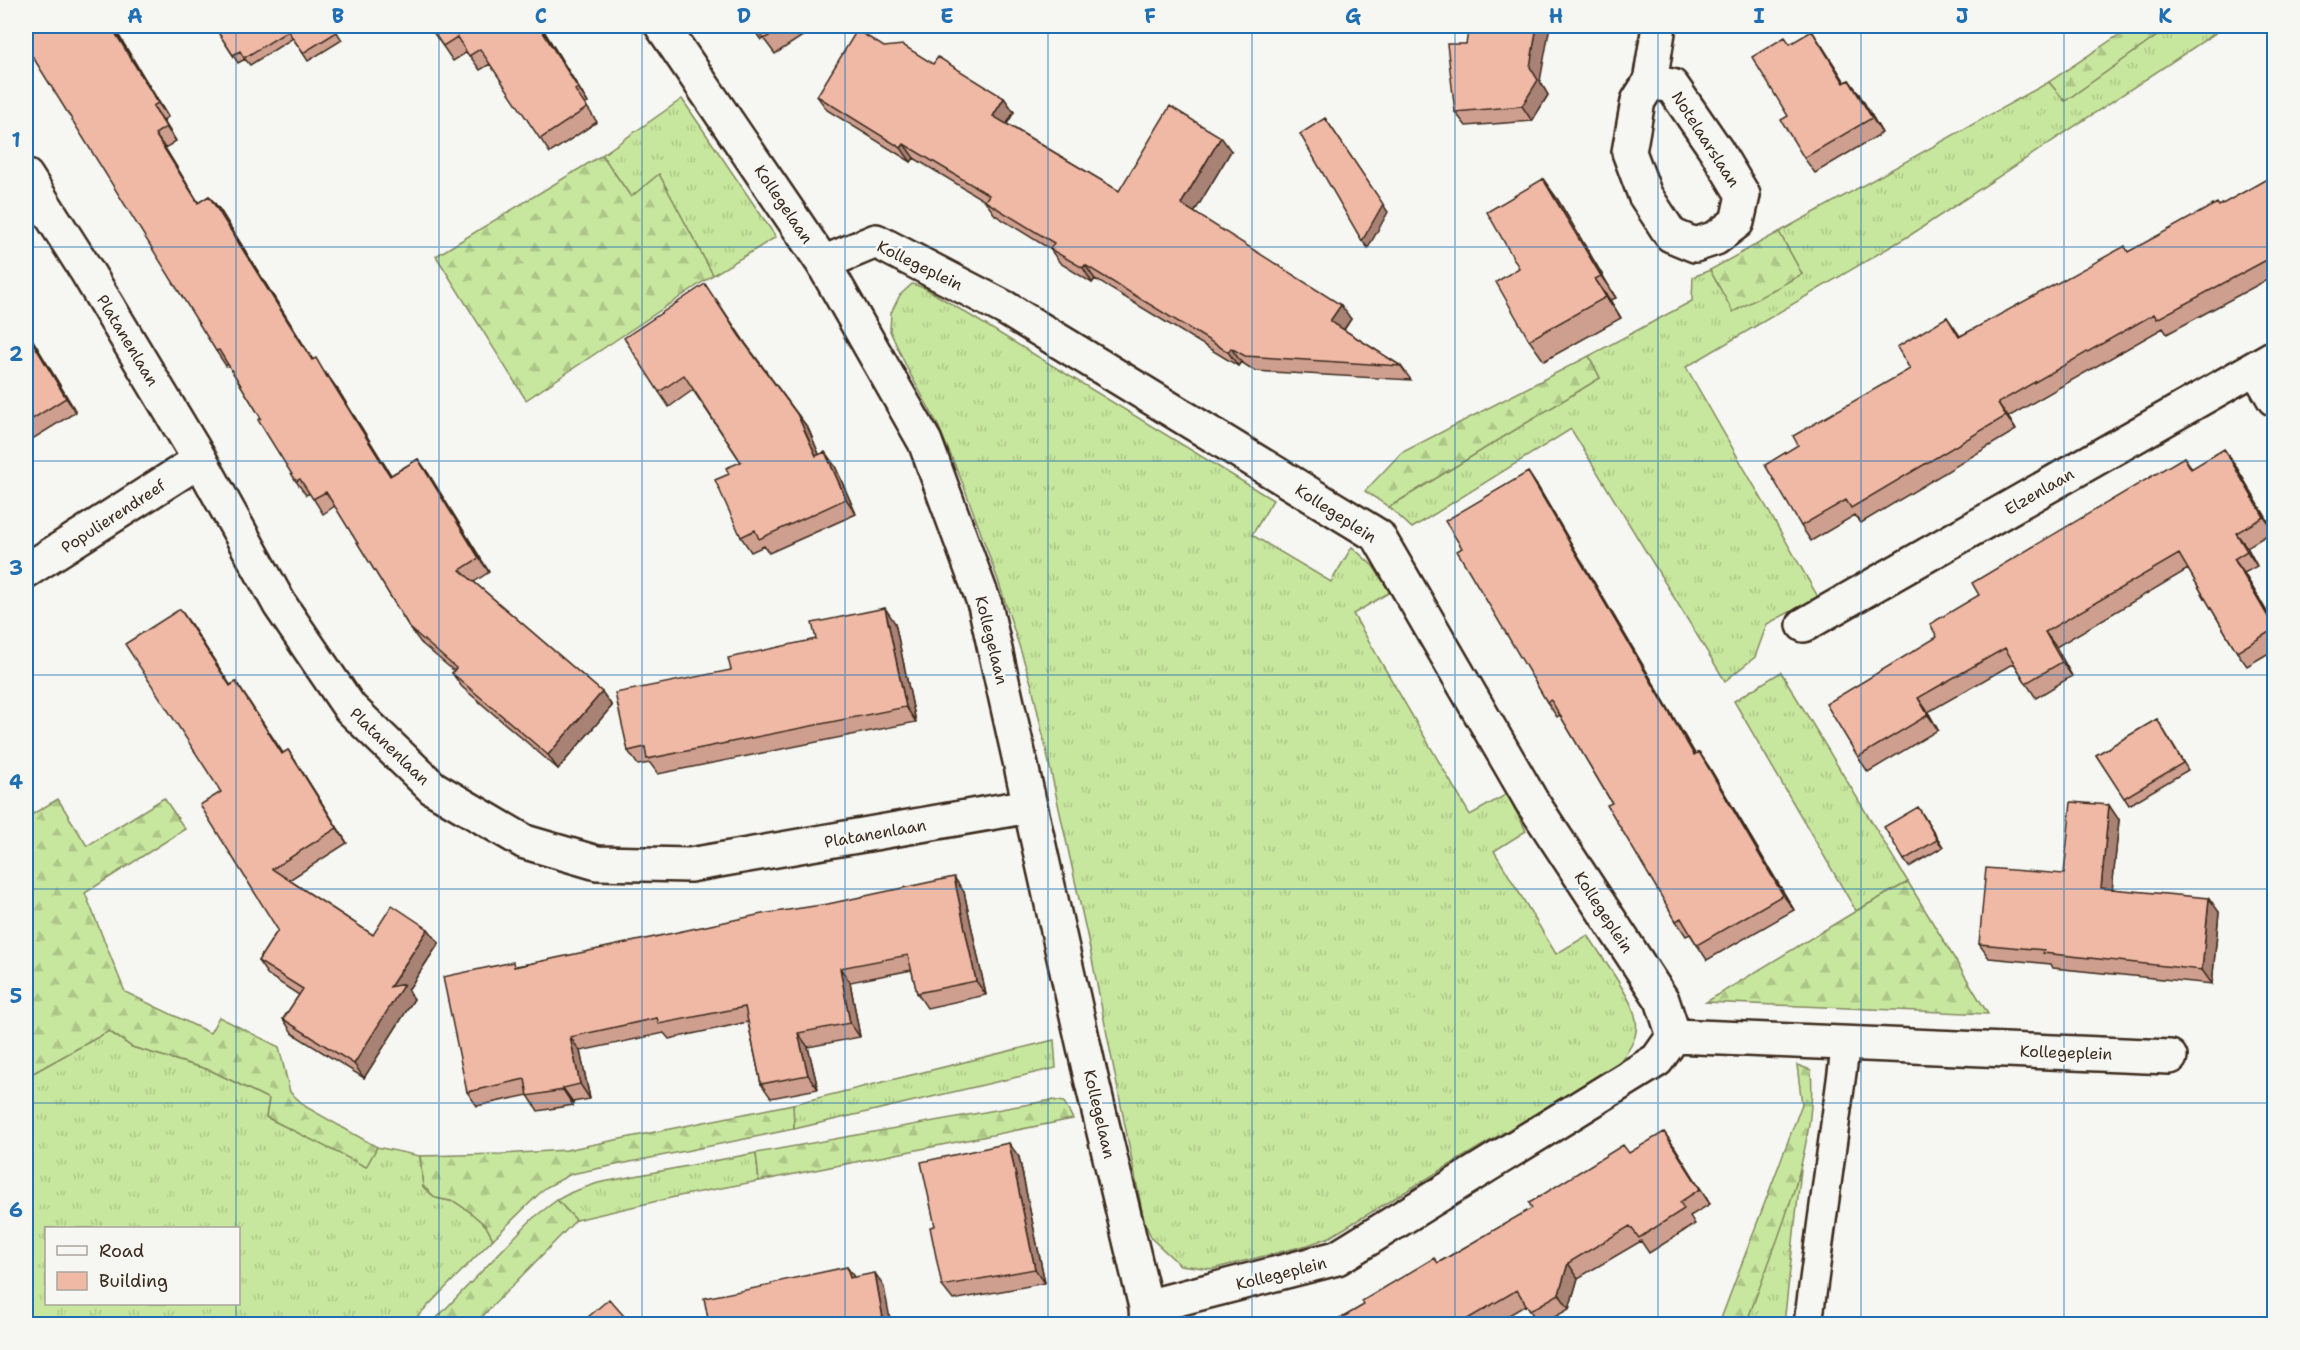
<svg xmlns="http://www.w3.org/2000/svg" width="2300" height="1350" viewBox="0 0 2300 1350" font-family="'Shantell Sans',sans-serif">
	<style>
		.grass { fill: url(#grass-tufts); stroke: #82885e; stroke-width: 1.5; fill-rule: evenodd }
		.forest { fill: url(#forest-firs); stroke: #82885e; stroke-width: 1.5 }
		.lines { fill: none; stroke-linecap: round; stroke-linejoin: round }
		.service-casing { stroke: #3b2a1e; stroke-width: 32 }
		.minor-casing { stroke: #3b2a1e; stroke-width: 38 }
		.service { stroke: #f6f6f2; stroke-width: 27 }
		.minor { stroke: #f6f6f2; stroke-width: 33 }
		.wall { fill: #ce9f8f; stroke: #3b2a1e; stroke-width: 1.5 }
		.shaded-wall { fill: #a88274; stroke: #3b2a1e; stroke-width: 1.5 }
		.building { fill: #f0b9a6; stroke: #3b2a1e; stroke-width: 1.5 }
		.grid { fill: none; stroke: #1f6fb2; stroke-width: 1.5; stroke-opacity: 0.55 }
		.labels { text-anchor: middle; stroke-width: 5; stroke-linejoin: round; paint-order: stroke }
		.street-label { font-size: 16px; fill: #3b2a1e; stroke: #f6f6f2 }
		.neatline { fill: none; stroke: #1f6fb2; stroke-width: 2 }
		.grid-label { font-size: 20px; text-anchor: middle; font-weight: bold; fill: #1f6fb2 }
	</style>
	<defs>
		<pattern id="grass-tufts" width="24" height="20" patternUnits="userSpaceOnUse" patternTransform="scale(1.5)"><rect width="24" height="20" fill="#c8e79e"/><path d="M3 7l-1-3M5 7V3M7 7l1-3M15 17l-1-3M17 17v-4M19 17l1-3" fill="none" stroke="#adc688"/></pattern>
		<pattern id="forest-firs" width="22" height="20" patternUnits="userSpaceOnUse" patternTransform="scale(1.5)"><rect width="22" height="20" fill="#c8e79e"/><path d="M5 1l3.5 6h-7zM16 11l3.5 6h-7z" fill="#adc688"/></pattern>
	</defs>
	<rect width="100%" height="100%" fill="#f6f6f2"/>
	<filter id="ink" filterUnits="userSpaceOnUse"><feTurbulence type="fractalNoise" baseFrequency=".0167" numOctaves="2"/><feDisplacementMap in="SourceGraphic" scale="12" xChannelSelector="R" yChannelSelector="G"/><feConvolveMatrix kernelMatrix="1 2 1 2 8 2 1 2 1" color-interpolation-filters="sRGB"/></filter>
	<g filter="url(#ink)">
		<path class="grass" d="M2171,26H2226L1912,234L1686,367L1818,597L1767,624L1755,657L1725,681L1571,429L1412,528L1389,507L1600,378L1589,356L1692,301L1693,277L1710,270L1733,311L1802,274L1779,232L2049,82L2065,101Z
			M682,99L776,237L713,275L659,175L631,197L602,155Z
			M912,284L925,288L1273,500L1252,535L1331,582L1352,547L1373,566L1390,592L1353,614L1470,815L1507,794L1526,831L1494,851L1556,954L1588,935C1597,949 1607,964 1616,978C1637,1012 1649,1032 1616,1065L1330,1237L1308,1245L1212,1269L1180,1265L1152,1239L1144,1221L1089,944L1032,686L998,580L963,484L937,423L907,368L890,331L891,313L900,295Z
			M1781,672L1908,882L1856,911L1734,701Z
			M108,1031L132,1047L210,1070L269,1099L266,1117L366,1166L377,1147L420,1156L423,1187L436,1198L455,1202L470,1212L486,1226L493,1239L410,1324H26V1077ZM46,1228H238V1304H46Z
			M1054,1040L1056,1068L794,1129L793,1104Z
			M756,1153L759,1181L679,1196L576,1220L557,1200L572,1192L598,1183Z
			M1801,1169L1784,1324H1746Z"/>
		<path class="forest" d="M2132,26H2171L2065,101L2049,82Z
			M602,155L631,197L659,174L713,275L526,400L436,256Z
			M1779,232L1802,274L1733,312L1710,270Z
			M1589,356L1600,378L1389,507L1365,491L1401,453Z
			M164,798L185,829L85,893L125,992L210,1033L219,1017L279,1047L290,1092L306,1107L377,1147L366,1167L266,1117L269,1099L210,1070L132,1047L109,1031L26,1077V818L58,799L87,846Z
			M1908,882L1988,1014L1706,1002L1856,911Z
			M1797,1065L1811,1070C1818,1152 1773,1248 1746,1324H1719L1802,1104Z
			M1052,1100L1064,1102L1073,1119L759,1181L756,1153Z
			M793,1104L794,1129L571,1174L545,1188L493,1239L486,1226L470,1212L455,1202L436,1198L423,1186L420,1156L502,1154L566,1150Z
			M557,1200L576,1220L475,1324H431L532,1219Z"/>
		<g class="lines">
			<g class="service-casing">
				<path id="service" d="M1808,1324L1846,1043"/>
			</g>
			<g class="minor-casing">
				<path id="minor" d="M662,26L823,263L925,442L985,605L1091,1078L1146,1307L1147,1324
					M1650,82L1672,86L1716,150L1743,195L1737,222L1716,238L1695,245L1671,235L1645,195L1629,152L1638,101L1650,82L1659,26
					M26,176L86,270L200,460L280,605L350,708L433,788L525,842L597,863L690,865L1030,806
					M823,263L876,241L1005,308L1378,536L1532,802L1662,1000L1674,1036
					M2256,368L2274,399
					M26,571L200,460
					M1804,625L2274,357
					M1146,1307L1337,1258L1657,1060L1674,1036L2170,1057"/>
			</g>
			<use href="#service" class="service"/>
			<use href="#minor" class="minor"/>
		</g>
		<path class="wall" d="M113,26L168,117L163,120L176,141L165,148L198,203L209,196L220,210L313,360L328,376L338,390L391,475L418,459L428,473L489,572L474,582L602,692L612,706L558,769L462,687L452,673L454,671L421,643L410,628L335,506L323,514L310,493L306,495L296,481L261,418L228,364L226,366L216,351Z
			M214,26H333L342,40L308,61L293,38L250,65L245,59L238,63Z
			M429,26H541L588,103L585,104L597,122L550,153L490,64L480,70L467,52L453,61Z
			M751,26H818L775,54L763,38L761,40Z
			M1466,44L1540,81L1548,95L1532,121L1466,126L1455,112Z
			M1790,44L1822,46L1845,82L1849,80L1859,94L1882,133L1815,173L1804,158L1788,116Z
			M884,47L933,64L1004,98L1014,112L1007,124L1119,191L1231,151L1194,212L1351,319L1344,330L1401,366L1411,380L1255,371L1241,362L1238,366L1095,279L1092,283L1060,263L1050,249L995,215L985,201L914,158L911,162L827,110L817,96Z
			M2274,175V276L2167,334L2163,328L2008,417L2016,430L1861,523L1855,515L1811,541L1801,526L1798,445L1910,369L1947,317L1960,336L2220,206Z
			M1543,179L1558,200L1616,298L1610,300L1621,318L1544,361L1529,340L1519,268Z
			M716,299L746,344L808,428L819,454L835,466L856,514L769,553L764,546L751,552L741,537L729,474L741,462L693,390L669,407L659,392Z
			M26,329L76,412L26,443Z
			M2184,457L2192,468L2234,463L2274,531L2247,547L2257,566L2244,573L2274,624V650L2247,666L2237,652L2188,569L2056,647L2072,676L2036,698L2026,683L2014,663L1928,712L1938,730L1868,772L1858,757L1937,637L1979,595Z
			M1538,487L1695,754L1699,752L1709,767L1794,910L1707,960L1690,934L1686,936L1676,921L1612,803L1560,715L1557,717L1547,702L1462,548Z
			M190,623L230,685L236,682L283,753L288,750L298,765L347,843L289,880L373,935L428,929L439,943L408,990L414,999L364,1078L293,1034L283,1019L299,995L268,975L258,961L278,930L221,792Z
			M895,623L916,722L658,774L650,763L638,765L628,751L731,670Z
			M2157,719L2188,770L2129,805L2096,755Z
			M1923,815L1943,847L1909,867L1904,860Z
			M2119,820L2112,889L2219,912L2212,984L2053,968L2051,964L1989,958L1979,944L2064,874Z
			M964,892L986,995L927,1008L917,993L912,970L850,982L860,1037L808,1047L818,1089L771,1098L761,1084L748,1022L669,1039L664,1033L580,1051L590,1099L573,1102V1105L538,1111L528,1095L477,1106L467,1092L516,966Z
			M1674,1146L1710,1204L1690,1216L1695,1224L1649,1253L1641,1241L1578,1278L1569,1309L1542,1324H1539L1526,1305L1494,1324H1331L1629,1153Z
			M1019,1157L1045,1283L953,1300L942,1286L935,1226Z"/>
		<path class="shaded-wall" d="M111,26H113L168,117L158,103Z
			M539,26H541L588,103L578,88Z
			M1537,26H1550L1540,81L1548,95L1532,121L1522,106Z
			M1812,31L1822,46L1854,97L1844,83Z
			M1849,80L1859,94L1882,133L1872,118Z
			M1004,98L1014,112L1003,130L993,116Z
			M153,106L163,120L176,141L166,127Z
			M1325,118L1388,212L1368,248L1362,241Z
			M155,134L165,148L208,218L198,203Z
			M1221,137L1231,151L1191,218L1181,204Z
			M904,144L914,158L911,162L901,148Z
			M1543,179L1558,200L1616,298L1601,276Z
			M209,196L220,210L322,375L312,360Z
			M1085,265L1095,279L1092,283L1083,268Z
			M1595,279L1610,300L1621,318L1606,297Z
			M1341,305L1351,319L1340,335L1330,321Z
			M26,329L76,412L66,398L26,331Z
			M1231,348L1241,362L1238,366L1228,352Z
			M328,376L338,390L400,490L390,476Z
			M1998,403L2008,417L2016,430L2006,416Z
			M797,414L808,428L826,471L816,456Z
			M2224,449L2234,463L2274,531L2264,517Z
			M825,452L835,466L856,514L846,499Z
			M418,459L428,473L489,572L479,558Z
			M1528,472L1538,487L1704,769L1694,755Z
			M2236,533L2247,547L2257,566L2247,551Z
			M2234,559L2244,573L2274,624V627Z
			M885,608L895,623L916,722L906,707Z
			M180,609L190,623L240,700L230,686Z
			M2045,632L2056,647L2072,676L2062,662Z
			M236,682L246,697L292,768L282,754Z
			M602,692L612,706L558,769L548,755Z
			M1918,698L1928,712L1938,730L1928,715Z
			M288,750L298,765L347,843L337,828Z
			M1699,752L1709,767L1794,910L1783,895Z
			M2109,805L2119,820L2111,902L2101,888Z
			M1918,807L1943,847L1937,840Z
			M954,877L964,892L986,995L976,981Z
			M2209,898L2219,912L2212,984L2202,970Z
			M428,929L439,943L408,990L414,999L364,1078L354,1064L390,987Z
			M840,968L850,982L860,1037L850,1023Z
			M798,1033L808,1047L818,1089L808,1075Z
			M570,1037L580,1051L590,1099L580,1084Z
			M563,1088L573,1102V1105L563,1090Z
			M1664,1132L1674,1146L1710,1204L1700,1189Z
			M1009,1143L1019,1157L1045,1283L1035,1269Z
			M1568,1263L1578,1278L1569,1309L1559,1294Z
			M847,1267L857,1281L850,1278Z
			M875,1273L884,1287L891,1324H884Z"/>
		<path class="building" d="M26,26H111L158,103L153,106L166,127L155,134L198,203L209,196L312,360L316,358L327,377L328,376L390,476L418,459L479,558L460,570L602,692L548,755L452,673L456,668L410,628L326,492L313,499L300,479L296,481L258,420L261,418L219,350L216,351L26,46Z
			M214,26H332L337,32L303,53L288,31L244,58L240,51L233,55Z
			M429,26H539L578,88L575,90L587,108L540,139L480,49L469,56L457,37L443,46Z
			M755,26H785L764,39Z
			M1469,26H1537L1530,67L1538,80L1522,106L1455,112L1447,44H1466Z
			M857,30L884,47L903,45L933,64L938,57L1004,98L993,116L1119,191L1170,106L1194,121L1221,137L1181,204L1341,305L1330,321L1401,366L1245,356L1231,348L1228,352L1085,265L1083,268L1050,249L1054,243L985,201L989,195L904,144L901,148L817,96Z
			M1812,31L1844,83L1849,80L1872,118L1804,158L1781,120L1788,116L1752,57L1785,37L1790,44Z
			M1325,118L1383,204L1362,241L1300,134Z
			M2274,175V256L2157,319L2154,314L1998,403L2006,416L1851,508L1846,500L1801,526L1765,465L1798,445L1793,436L1910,369L1897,347L1947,317L1959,337L2125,246L2128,252L2217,203L2219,206Z
			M1543,179L1601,276L1595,279L1606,297L1529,340L1496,282L1519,268L1487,212Z
			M705,284L740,337L797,414L816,456L825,452L846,499L759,539L755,530L741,537L715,480L729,474L726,468L741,462L684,375L659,392L624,338Z
			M26,331L66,398L26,423Z
			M2224,449L2264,517L2236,533L2247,551L2234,559L2274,627V629L2237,652L2179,554L2045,632L2062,662L2026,683L2005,648L1918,698L1928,715L1858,757L1826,704L1937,637L1930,624L1979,595L1972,583L2184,457L2191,469Z
			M1528,472L1694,755L1699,752L1783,895L1697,945L1681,918L1676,921L1607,805L1612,803L1551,700L1547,702L1457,551L1462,548L1445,521Z
			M885,608L906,707L647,759L645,747L628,751L615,693L731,670L728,658L816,639L812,623Z
			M180,609L230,686L236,682L282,754L288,750L337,828L272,869L373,935L392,905L428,929L390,987L404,984L354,1064L283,1019L303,989L258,961L278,930L200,805L221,792L125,644Z
			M2157,719L2183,763L2124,798L2096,755Z
			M2071,802L2109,805L2101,888L2209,898L2202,970L2043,953L2044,950L1979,944L1986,868L2064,874Z
			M1918,807L1937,840L1904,860L1884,827Z
			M954,877L976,981L917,993L908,955L840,968L850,1023L798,1033L808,1075L761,1084L745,1007L659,1024L657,1018L570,1037L580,1084L563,1088V1090L528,1096L525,1079L467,1092L443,977L513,962L514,967L762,914L828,904Z
			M1664,1132L1700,1189L1680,1202L1684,1209L1639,1238L1630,1226L1568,1263L1559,1294L1530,1311L1517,1290L1459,1324H1331L1364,1305L1362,1301L1434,1258L1438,1263L1532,1208L1529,1203L1623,1145L1629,1153Z
			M1009,1143L1035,1269L942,1286L930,1227L935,1226L921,1162Z
			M847,1267L850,1278L875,1273L884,1324H709L704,1298L771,1285V1283Z
			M609,1299L631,1324H580Z"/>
	</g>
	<path class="grid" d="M236,26V1228M439,26V1324M642,26V1324M845,26V1324M1048,26V1324M1252,26V1324M1455,26V1324M1658,26V1324M1861,26V1324M2064,26V1324M26,247H2274M26,461H2274M26,675H2274M26,889H2274M26,1103H2274M236,1304V1324"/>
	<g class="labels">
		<g class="street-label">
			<text transform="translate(1706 139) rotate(57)" y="6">Notelaarslaan</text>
			<text transform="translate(784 204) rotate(56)" y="6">Kollegelaan</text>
			<text transform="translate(920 265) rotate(26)" y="6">Kollegeplein</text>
			<text transform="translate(128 340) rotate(59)" y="6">Platanenlaan</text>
			<text transform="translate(2039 491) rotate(-30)" y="6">Elzenlaan</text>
			<text transform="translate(1336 513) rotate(33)" y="6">Kollegeplein</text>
			<text transform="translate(113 516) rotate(-33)" y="6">Populierendreef</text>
			<text transform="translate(992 640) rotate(76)" y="6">Kollegelaan</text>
			<text transform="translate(390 746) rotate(44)" y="6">Platanenlaan</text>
			<text transform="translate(875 833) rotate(-10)" y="6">Platanenlaan</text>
			<text transform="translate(1604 912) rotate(57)" y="6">Kollegeplein</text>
			<text transform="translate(2066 1052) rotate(2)" y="6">Kollegeplein</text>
			<text transform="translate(1100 1114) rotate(77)" y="6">Kollegelaan</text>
			<text transform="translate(1281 1273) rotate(-14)" y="6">Kollegeplein</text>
		</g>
	</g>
	<rect width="2300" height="1350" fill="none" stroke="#f6f6f2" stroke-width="66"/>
	<rect x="45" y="1227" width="195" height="78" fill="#f6f6f2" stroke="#aba49d" stroke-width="1.5"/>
	<rect x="57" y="1246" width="30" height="9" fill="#f6f6f2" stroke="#aba49d" stroke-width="1.5"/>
	<text x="99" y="1257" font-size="18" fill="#3b2a1e">Road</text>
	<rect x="57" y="1272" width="30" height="18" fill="#f0b9a6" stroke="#aba49d" stroke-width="1.5"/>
	<text x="99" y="1287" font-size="18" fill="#3b2a1e">Building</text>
	<rect x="33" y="33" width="2234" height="1284" class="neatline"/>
	<g class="grid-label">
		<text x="135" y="23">A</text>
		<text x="338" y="23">B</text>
		<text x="541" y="23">C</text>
		<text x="744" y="23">D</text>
		<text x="947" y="23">E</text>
		<text x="1150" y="23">F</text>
		<text x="1353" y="23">G</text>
		<text x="1556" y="23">H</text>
		<text x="1759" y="23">I</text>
		<text x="1962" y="23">J</text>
		<text x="2165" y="23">K</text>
		<text x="16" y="147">1</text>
		<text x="16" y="361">2</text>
		<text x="16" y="575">3</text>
		<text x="16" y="789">4</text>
		<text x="16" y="1003">5</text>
		<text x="16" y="1217">6</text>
	</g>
</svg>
